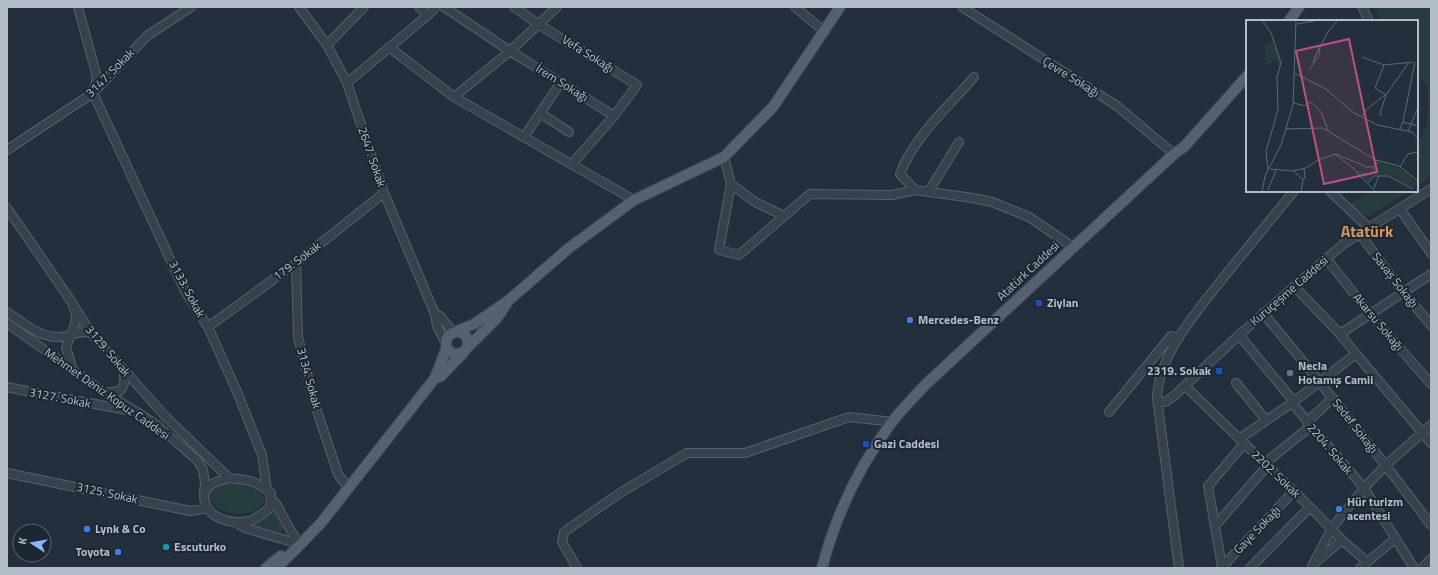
<svg xmlns="http://www.w3.org/2000/svg" width="1438" height="575" viewBox="0 0 1438 575" font-family="'Titillium Web',sans-serif">
	<style>
		.green { fill: #263c3f }
		.lines { fill: none; stroke-linecap: round; stroke-linejoin: round }
		.minor-casing { stroke: #565f6c; stroke-width: 10 }
		.major-casing { stroke: #414a57; stroke-width: 12 }
		.minor { stroke: #38414e; stroke-width: 8 }
		.major { stroke: #56606e; stroke-width: 10 }
		.transit-dot { fill: #1a4fb4; stroke: #1d2633; stroke-width: 1.5 }
		.shop-dot { fill: #3f7fe0; stroke: #1d2633; stroke-width: 1.5 }
		.worship-dot { fill: #6b7280; stroke: #1d2633; stroke-width: 1.5 }
		.culture-dot { fill: #0f9aa8; stroke: #1d2633; stroke-width: 1.5 }
		.labels { text-anchor: middle; stroke-width: 4; stroke-linejoin: round; paint-order: stroke }
		.street-label { font-size: 12px; fill: #b4bcc9; stroke: #1d2633 }
		.poi-label { font-size: 12px; font-weight: bold; fill: #b4bcc9; stroke: #1d2633; text-anchor: start }
		.district-label { font-size: 16px; font-weight: bold; fill: #d59563; stroke: #1d2633 }
		.inset-road { fill: none; stroke: #5e6776; stroke-width: 1 }
		.view { fill: #bd5182; fill-opacity: 0.15; stroke: #bd5182; stroke-width: 2 }
		.inset-edge { fill: none; stroke: #b4bcc9; stroke-width: 2 }
	</style>
	<rect width="100%" height="100%" fill="#242f3e"/>
	<path class="green" d="M1375,7H1431V177L1417,186V146L1427,123L1428,86L1417,75V21H1381Z
		M1371,191H1410L1367,217L1350,204Z
		M221,482C237,482 258,482 265,499C253,528 198,509 211,489C213,486 217,484 221,482Z
		M274,506L280,523L283,529L282,531L276,532L247,524Z"/>
	<g class="lines">
		<g class="minor-casing">
			<path id="minor" d="M78,7L97,77L93,93L185,291L208,327L238,394L262,455L267,490
				M299,7L327,45L347,83L384,193L435,314L437,326L446,344
				M444,7L510,51L614,116
				M514,7L538,24L637,85L614,116L572,164
				M795,7L825,32
				M962,7L1117,106L1174,154
				M1362,7L1369,21
				M428,15L436,7
				M327,45L364,7
				M389,47L454,97L634,200
				M347,83L428,15L419,7
				M454,97L510,51L557,7
				M540,113L569,132
				M524,137L561,82
				M7,150L93,93L147,36L191,7
				M724,157L731,184L719,250L739,255L810,194L892,195L915,190L973,198L992,202L1029,217L1073,247
				M731,184L755,202L784,216
				M915,190L900,174C913,138 949,106 974,77
				M929,191L959,142
				M1330,191L1369,228
				M7,208L67,295L91,333L165,416L229,478
				M1400,209L1431,253
				M1360,234L1403,292L1431,325
				M1326,258L1370,314L1431,384
				M296,263L298,337L315,405L338,474L348,488
				M7,312C23,323 40,338 60,337C73,336 77,330 91,333
				M1263,313C1321,383 1377,453 1431,525
				M435,314L440,316L453,332
				M7,323L105,393L137,412L158,426L198,461L203,470L205,482L204,493
				M208,327L296,263L384,193
				M1340,334L1431,274
				M1239,335L1291,398L1292,403L1364,488L1414,568
				M1356,354L1431,443
				M73,371L66,347L75,324L76,312L74,309
				M1236,383L1266,420
				M1185,386L1310,507L1342,540L1367,562
				M7,387L31,392L132,411
				M105,393L120,391C126,383 125,379 123,370
				M1158,403L1167,401L1175,395L1239,335L1334,252L1345,243L1431,189
				M1109,412L1171,336L1179,338
				M1307,422L1333,398
				M1239,439L1292,403L1356,354L1340,334L1294,286
				M1265,463L1311,426
				M7,473L190,511L208,508
				M229,478C250,480 254,480 271,493L270,508C263,513 257,519 249,521C231,525 205,518 204,497C204,492 208,486 212,484C217,481 223,480 229,478Z
				M270,498L277,505L285,521L299,544
				M236,523L245,528L299,544
				M1215,526L1267,466
				M1316,562L1342,540
				M1312,566L1332,528L1364,488L1386,465L1431,425
				M1222,567L1208,486L1244,444
				M577,568L562,542L564,532L620,493L687,453H745L849,417L893,422
				M1179,568L1157,398C1159,353 1196,313 1223,278C1247,249 1270,220 1294,191
				M1221,568L1294,491
				M1250,568L1310,507
				M1360,568L1395,539
				M1422,568L1431,559"/>
		</g>
		<g class="major-casing">
			<path id="major" d="M1289,21L1299,7
				M457,331L474,324L509,300L569,248L634,200L724,157L773,107L840,7
				M446 343a11 11 0 1 1 22 0a11 11 0 1 1-22 0Z
				M468,347L497,318L507,303
				M435,378L441,376L463,353
				M266,568L281,556
				M276,568C292,554 306,538 321,523L435,378L447,347
				M822,568C836,514 859,466 892,422C902,409 914,397 925,385L1174,154L1184,147L1247,76"/>
		</g>
		<use href="#minor" class="minor"/>
		<use href="#major" class="major"/>
	</g>
	<g class="transit-dot">
		<rect x="1035" y="299" width="8" height="8" rx="2"/>
		<rect x="1215" y="367" width="8" height="8" rx="2"/>
		<rect x="862" y="440" width="8" height="8" rx="2"/>
	</g>
	<g class="shop-dot">
		<circle cx="910" cy="320" r="4"/>
		<circle cx="1339" cy="509" r="4"/>
		<circle cx="87" cy="529" r="4"/>
		<circle cx="118" cy="552" r="4"/>
	</g>
	<circle class="worship-dot" cx="1290" cy="373" r="4"/>
	<circle class="culture-dot" cx="166" cy="547" r="4"/>
	<g class="labels">
		<g class="street-label">
			<text transform="translate(588 54) rotate(32)" y="4">Vefa Sokağı</text>
			<text transform="translate(110 73) rotate(-45)" y="4">3147. Sokak</text>
			<text transform="translate(1071 77) rotate(32)" y="4">Çevre Sokağı</text>
			<text transform="translate(562 83) rotate(32)" y="4">İrem Sokağı</text>
			<text transform="translate(372 157) rotate(71)" y="4">2647. Sokak</text>
			<text transform="translate(297 261) rotate(-37)" y="4">179. Sokak</text>
			<text transform="translate(1028 271) rotate(-43)" y="4">Atatürk Caddesi</text>
			<text transform="translate(1395 280) rotate(52)" y="4">Savaş Sokağı</text>
			<text transform="translate(187 289) rotate(62)" y="4">3133. Sokak</text>
			<text transform="translate(1289 291) rotate(-41)" y="4">Kuruçeşme Caddesi</text>
			<text transform="translate(1378 322) rotate(50)" y="4">Akarsu Sokağı</text>
			<text transform="translate(108 351) rotate(50)" y="4">3129. Sokak</text>
			<text transform="translate(309 378) rotate(75)" y="4">3134. Sokak</text>
			<text transform="translate(107 394) rotate(35)" y="4">Mehmet Deniz Kopuz Caddesi</text>
			<text transform="translate(60 398) rotate(11)" y="4">3127. Sokak</text>
			<text transform="translate(1355 426) rotate(52)" y="4">Sedef Sokağı</text>
			<text transform="translate(1330 449) rotate(50)" y="4">2204. Sokak</text>
			<text transform="translate(1276 474) rotate(44)" y="4">2202. Sokak</text>
			<text transform="translate(107 493) rotate(12)" y="4">3125. Sokak</text>
			<text transform="translate(1257 530) rotate(-46)" y="4">Gaye Sokağı</text>
		</g>
		<g class="poi-label">
			<text x="1047" y="307">Ziylan</text>
			<text x="918" y="324">Mercedes-Benz</text>
			<text x="1298" y="370">Necla<tspan x="1298" dy="14">Hotamış Camii</tspan></text>
			<text x="1211" y="375" text-anchor="end">2319. Sokak</text>
			<text x="874" y="448">Gazi Caddesi</text>
			<text x="1347" y="506">Hür turizm<tspan x="1347" dy="14">acentesi</tspan></text>
			<text x="95" y="533">Lynk &amp; Co</text>
			<text x="174" y="551">Escuturko</text>
			<text x="110" y="556" text-anchor="end">Toyota</text>
		</g>
		<g class="district-label">
			<text x="1367" y="237">Atatürk</text>
		</g>
	</g>
	<g transform="translate(1246 20)">
		<rect width="172" height="172" fill="#242f3e"/>
		<path d="M27,21L34,40V46L29,41L20,45L19,26ZM133,142L154,148L172,163V167L163,166L145,156L128,155L122,162L110,150L123,153L124,149Z" fill="#263c3f"/>
		<path class="inset-road" d="M16,0L25,13L35,43L31,57L32,90L20,131L22,150M51,4L73,0M116,37L138,45L167,42M67,42L73,28M138,45L129,68L140,75M63,50L74,34L73,29L82,12L92,0M49,53L80,69M80,69L108,93L131,105L166,112L172,119M48,83L59,86L65,82L75,92L82,110M116,96L121,89L139,75M136,96L134,93L140,75L163,42M157,102L169,42M40,109L77,108L131,141M154,109L157,102L172,106M162,111L172,88M89,134L107,148L130,172M130,140L153,146L172,161M154,147L162,134L172,132M24,149L47,151L60,148L72,140L90,134L121,147H127L132,142M48,151L57,160L55,172M56,159L59,158L58,149M122,163L128,156H142L167,169M128,168L133,156M22,170L30,150M16,172L19,156L35,125L47,85L50,0"/>
		<path class="view" d="M103,19L131,152L78,164L50,31Z"/>
		<rect width="172" height="172" class="inset-edge"/>
	</g>
	<rect width="1438" height="575" fill="none" stroke="#b4bcc9" stroke-width="16"/>
	<g transform="translate(32 543) rotate(282)"><circle r="19" fill="#1d2633" stroke="#59626f"/>
	<path d="M0-3L7 15L0 10L-7 15Z" fill="#8ab4f8"/>
	<text y="-6" font-size="11" font-weight="bold" text-anchor="middle" fill="#b4bcc9">K</text>
	</g>
</svg>
